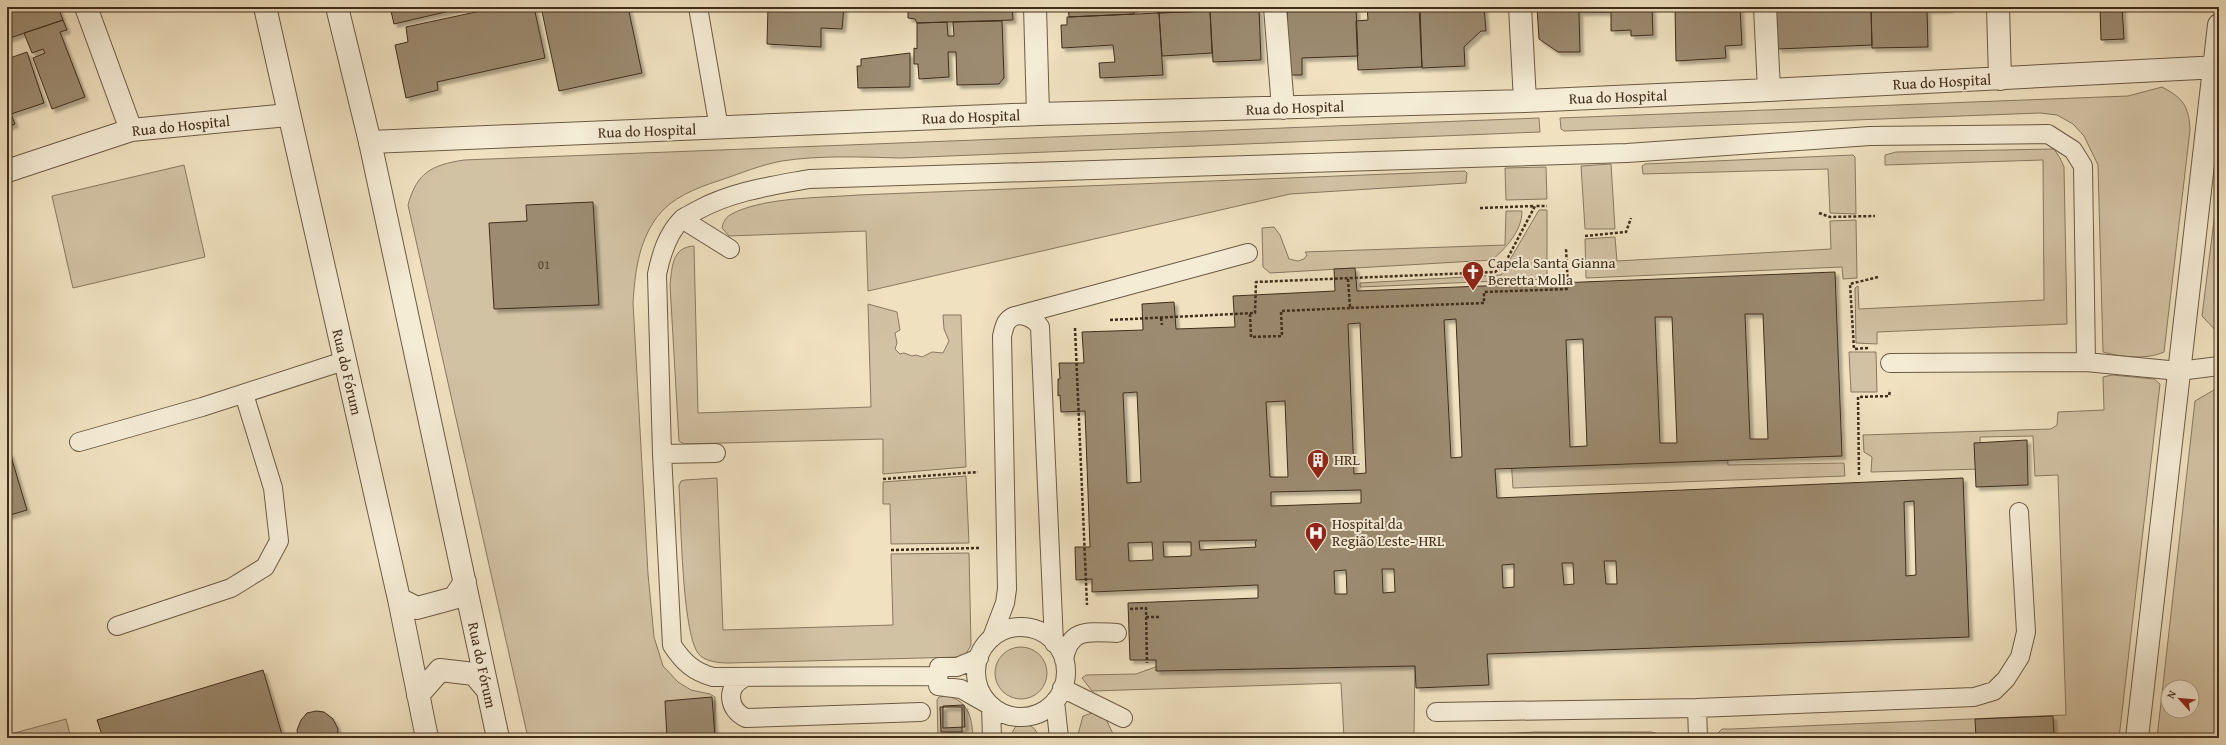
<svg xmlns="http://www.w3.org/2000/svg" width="2226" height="745" viewBox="0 0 2226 745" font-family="'Gentium Book Plus',serif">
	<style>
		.green { fill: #d2c2a4; stroke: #897860; fill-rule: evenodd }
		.building { fill: #9c8b71; stroke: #402d1b; fill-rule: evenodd; filter: url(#shadow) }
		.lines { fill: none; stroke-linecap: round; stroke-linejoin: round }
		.service-casing { stroke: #6c5a44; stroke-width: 20 }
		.minor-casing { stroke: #6c5a44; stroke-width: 24 }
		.tertiary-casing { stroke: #6c5a44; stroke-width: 24 }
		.path { stroke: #402d1b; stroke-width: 2.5; stroke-dasharray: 3 2; stroke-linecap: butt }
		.service { stroke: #f5ecd6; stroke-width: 18 }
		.minor { stroke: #f5ecd6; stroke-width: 22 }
		.tertiary { stroke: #f5ecd6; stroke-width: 22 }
		.labels { text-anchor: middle; stroke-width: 4; stroke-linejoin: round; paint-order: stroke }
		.number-label { font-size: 13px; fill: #574430 }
		.street-label { font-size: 15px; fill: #402d1b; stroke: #f5ecd6 }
		.poi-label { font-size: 15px; fill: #402d1b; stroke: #f5ecd6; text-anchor: start }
	</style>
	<defs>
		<filter id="shadow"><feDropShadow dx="3.5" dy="3.5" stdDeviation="1" flood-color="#0004"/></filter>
	</defs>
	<rect width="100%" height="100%" fill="#f0e1c0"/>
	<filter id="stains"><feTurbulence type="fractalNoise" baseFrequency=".005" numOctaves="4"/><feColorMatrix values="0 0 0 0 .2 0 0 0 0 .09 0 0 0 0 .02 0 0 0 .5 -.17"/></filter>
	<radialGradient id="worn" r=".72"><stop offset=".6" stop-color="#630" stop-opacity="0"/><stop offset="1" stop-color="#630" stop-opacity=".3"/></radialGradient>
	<path class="green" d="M2162,87C2183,98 2189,106 2190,130L2164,352C2147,360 2121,357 2103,352L2098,165L2084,136L2073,124L2057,115L2040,113L1564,131L1561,129L1560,118L2128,96Z
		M1539,118L1540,132L900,158C860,157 821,155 782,161C760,165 739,174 718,181C696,188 671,198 657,217C638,243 635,273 633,303L648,574L654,637L663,666L678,682L691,690L710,694L715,697V738H528L408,205C417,172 432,165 464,160Z
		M2054,149L2060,158L2064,167L2067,324L1877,332V344L1856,343L1855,288L1858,286L1859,309L2044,300L2043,160L1885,165V155L1896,152Z
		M1853,155L1855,157L1856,214L1830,213L1828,169L1643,174L1642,166L1645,164Z
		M1611,164L1615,229H1585L1581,166Z
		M184,165L205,257L73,288L52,196Z
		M1546,167L1547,199L1506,200L1505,168Z
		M1465,171L1467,173L1466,183L1290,194L868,291L866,231L729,236L722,228C723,223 725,218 730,215C761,197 821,198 858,195Z
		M2219,181V334L2202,316Z
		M1539,210H1547V279L1360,287V283L1501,275Z
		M1506,211H1522C1522,231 1506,248 1492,260L1270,273L1263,267L1262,228L1274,227L1280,235L1289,259L1298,261L1304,259L1307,255L1305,252L1505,245Z
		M1856,220L1857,278L1843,279L1842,267L1586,278L1585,239L1615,237L1617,261L1831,249L1830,221Z
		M694,246L698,413L871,407L868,304L897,312L900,330L895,333L897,343L895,349L900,354L904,353L912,356L916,355L922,357L932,352L943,353L949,341L944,329L943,315H961L966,467L883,474V439L684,444L679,441L670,285C672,267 672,247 694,246Z
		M1849,352H1876L1877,392H1851Z
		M2112,375L2154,379L2160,384L2119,738H1713L1722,729H1731L2066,715L2058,475L2035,476L2033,436L1980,437L1981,469L1871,472L1872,457L1864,452L1863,435L2051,429L2057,425L2058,412L2104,410L2103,377Z
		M2219,387V480L2214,523L2219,525V736L2217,738H2157L2195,401ZM2168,687H2192V711H2168Z
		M1727,451L1728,465L1844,463L1845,476L1513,488L1511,458Z
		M966,476L969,543L891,544L890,504H883V482Z
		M717,478L723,630L893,625L891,554L969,553L971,645L966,654L960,657L729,663C720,663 704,662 698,653C682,631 681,519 679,486L681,481L685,480Z
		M995 673a26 26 0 1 1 52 0a26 26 0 1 1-52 0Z
		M1415,653L1414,738H1344L1341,683L1092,691L1082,678L1086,675L1136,674L1161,665Z
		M947,696C969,701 972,718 973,738H938L937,700L939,697Z
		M1095,712L1103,713L1115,738H1077L1083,716Z
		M66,719L71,738H7V735Z
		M1023,724C1032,725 1037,729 1038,738H1009L1016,726Z
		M1536,732H1651L1663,735L1665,738H1416Z"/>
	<path class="building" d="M7,7H58L63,20L7,39Z
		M390,7H467L394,24Z
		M499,7H534L545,58L437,82L438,90L406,98L395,45L408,42L406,27Z
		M541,7H628L642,73L559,91Z
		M768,7H844L842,29L821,28V47L767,44Z
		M908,7H1012L1013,20L917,23L915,19L908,18Z
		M1068,7H1134V14L1069,17Z
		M1157,7H1228L1229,10L1157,13Z
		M1287,7H1356L1358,56L1302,58V75H1291L1290,59H1288Z
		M1367,7H1420L1422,67L1358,70L1356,21L1368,20Z
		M1419,7H1484L1486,31H1481L1464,47L1465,66L1422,68Z
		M1537,7H1609L1610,12H1579L1580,52H1558L1539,39Z
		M1611,7H1652L1653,35L1631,36V30L1611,31Z
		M1675,7H1740L1742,45L1725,46L1726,58L1676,61Z
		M1776,7H1871L1872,45L1778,49Z
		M1871,7H1950V9L1927,10L1928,47L1872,48Z
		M2100,7H2122L2124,39L2101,40Z
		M1259,9L1261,60L1213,62L1210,11Z
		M1210,11L1212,53L1162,56L1159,13Z
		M1159,13L1163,75L1100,78L1099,63L1115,62L1113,45L1062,48L1061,25H1067V17Z
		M63,20L67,30L60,32L85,97L52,109L33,58L45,53L43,49L32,53L24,33Z
		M1002,21L1004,78L999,84L957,85L956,52H948L949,77L919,79L918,64H914V48L917,49V23L947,22L948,36H954L953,22Z
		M27,52L44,103L11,114L7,104V59Z
		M910,53V87L858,88L857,66H861V59Z
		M7,104L15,124L7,127Z
		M593,202L599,305L494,309L489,223L527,221L526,205Z
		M1355,268L1357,291L1835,272L1842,456L1495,469L1497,498L1963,478L1969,637L1487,654L1489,685L1416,688L1415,666L1156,671V660H1130L1128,603L1258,598V585L1092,592V579L1076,580L1075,547H1090L1085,411L1061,412L1060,395L1058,396V379H1060L1059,363H1084L1082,332L1143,330L1142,304L1174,302L1176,329L1235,327L1233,296L1335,291L1334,269ZM1745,314H1763L1768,439H1750ZM1655,317H1672L1677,443H1660ZM1456,319L1462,457L1451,458L1444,320ZM1360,323L1366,473L1354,474L1348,324ZM1583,339L1587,446L1570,447L1566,340ZM1137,392L1141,482L1127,483L1123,393ZM1285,401L1288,477H1270L1266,402ZM1361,490V503L1271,506V492ZM1914,501L1916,575L1906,576L1904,502ZM1257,540L1255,542L1256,547L1200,550L1199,541ZM1152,542L1153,560L1129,561L1128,543ZM1163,542H1191V556L1164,557ZM1604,561H1616L1617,584H1606ZM1562,563H1573L1574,584L1564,585ZM1514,564V587L1503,588L1502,565ZM1382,569H1394L1395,592L1383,593ZM1346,570L1347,594H1335L1334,571Z
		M2027,440L2028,485L1976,487L1974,443Z
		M10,453L27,510L7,516V454Z
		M263,670L283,738H103L97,720Z
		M712,697L715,738H667L665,701Z
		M964,705L965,727L943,728V706Z
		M940,707H962V732H941Z
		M316,711L324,712L333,719L338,729L337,738H298L297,730L301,720L307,713Z
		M2053,716L2054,738H1976L1975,719Z
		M1531,735L1532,738H1450Z"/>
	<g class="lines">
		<g class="service-casing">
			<path id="service" d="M698,7L719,128
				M682,219L730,249
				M1019,315L1248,253
				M1890,363L2086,362L2179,371L2219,366
				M79,442L202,407L344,361
				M662,454L716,453
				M117,626L231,588L265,567L279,541L273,488L244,394
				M976 672a45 45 0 1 1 90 0a45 45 0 1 1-90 0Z
				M992,637L1005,603L1007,589L1002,336C1003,332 1004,327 1006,323C1015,309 1033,316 1040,327L1054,643
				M979,658L957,667H939L938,686L961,689L991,706L992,738
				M1064,660C1069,627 1090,632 1117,633
				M938,676L713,677C694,672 683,662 672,645L662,454L657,274C661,255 667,234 682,219C686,216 693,213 698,210C733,191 771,186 809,179L1627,153L1870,136L2048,134L2073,150L2083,166L2086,362
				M744,678C725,687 728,710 746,718L921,712
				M1062,688L1123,718
				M1055,701L1059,738
				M1436,712L1697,708
				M1698,738L1697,708L1974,697L1994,691L2006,679L2020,657L2026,632L2019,512"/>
		</g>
		<g class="minor-casing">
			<path id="minor" d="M86,7L131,130
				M1035,7L1038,114
				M1275,7L1283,108
				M1520,7L1525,101
				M1765,7L1769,90
				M1998,7L2000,79
				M370,142L1038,114L1525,101L1769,90L2219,67
				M7,171L131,130L288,115
				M2137,738L2219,25"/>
		</g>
		<g class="tertiary-casing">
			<path id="tertiary" d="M265,7L399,599L427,738
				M337,7L370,142L498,738
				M399,599L417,608L454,598L465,582
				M418,695L440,670L474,674L485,687"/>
		</g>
		<path class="path" d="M1480,208L1535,206
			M1819,213L1830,217L1875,216
			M1585,236L1626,232L1631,218
			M1348,279L1350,308L1484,303V292L1568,289L1566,248
			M1250,314L1251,337L1282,336L1281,311L1350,308
			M1161,318L1162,325
			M1110,320L1255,313L1256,282L1495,272L1504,265L1535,206H1547
			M1075,328L1087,605
			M1868,348L1854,349L1850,284L1878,277
			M1859,475L1858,397L1889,396L1890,390
			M883,479L978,472
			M891,550L979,548
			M1130,609L1146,608L1147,663
			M1146,617H1159"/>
		<use href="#service" class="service"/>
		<use href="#minor" class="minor"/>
		<use href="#tertiary" class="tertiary"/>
	</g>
	<defs>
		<g id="church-pin" transform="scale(1.15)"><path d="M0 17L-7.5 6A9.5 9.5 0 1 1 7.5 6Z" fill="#8f2418" stroke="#f5ecd6"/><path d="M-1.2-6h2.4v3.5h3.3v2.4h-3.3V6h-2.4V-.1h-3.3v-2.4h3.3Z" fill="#fff"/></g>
		<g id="building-pin" transform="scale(1.15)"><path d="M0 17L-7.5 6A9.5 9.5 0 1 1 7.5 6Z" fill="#8f2418" stroke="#f5ecd6"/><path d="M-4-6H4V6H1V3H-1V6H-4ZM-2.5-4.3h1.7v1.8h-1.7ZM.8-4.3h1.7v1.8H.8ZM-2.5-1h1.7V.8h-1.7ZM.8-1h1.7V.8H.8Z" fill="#fff"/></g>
		<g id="hospital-pin" transform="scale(1.15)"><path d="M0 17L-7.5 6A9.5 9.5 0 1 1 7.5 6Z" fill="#8f2418" stroke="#f5ecd6"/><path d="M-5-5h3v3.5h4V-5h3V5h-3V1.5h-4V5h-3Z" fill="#fff"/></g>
	</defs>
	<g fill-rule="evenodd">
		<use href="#church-pin" x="1473" y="272"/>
		<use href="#building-pin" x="1318" y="460"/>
		<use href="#hospital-pin" x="1316" y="533"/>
	</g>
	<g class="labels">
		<g class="number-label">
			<text x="544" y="269">01</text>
		</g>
		<g class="street-label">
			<text transform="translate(1942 82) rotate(-3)" y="5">Rua do Hospital</text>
			<text transform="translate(1618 97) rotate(-2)" y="5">Rua do Hospital</text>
			<text transform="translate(1295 108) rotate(-2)" y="5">Rua do Hospital</text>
			<text transform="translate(971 117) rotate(-2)" y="5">Rua do Hospital</text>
			<text transform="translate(181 126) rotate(-6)" y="5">Rua do Hospital</text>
			<text transform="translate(647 131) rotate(-2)" y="5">Rua do Hospital</text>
			<text transform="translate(347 372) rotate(77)" y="5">Rua do Fórum</text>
			<text transform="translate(482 665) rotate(78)" y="5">Rua do Fórum</text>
		</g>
		<g class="poi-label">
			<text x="1488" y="268">Capela Santa Gianna<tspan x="1488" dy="17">Beretta Molla</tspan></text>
			<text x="1334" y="465">HRL</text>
			<text x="1332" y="529">Hospital da<tspan x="1332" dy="17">Região Leste- HRL</tspan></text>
		</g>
	</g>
	<rect width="2226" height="745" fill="none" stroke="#f0e1c0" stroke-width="24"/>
	<rect x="8" y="8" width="2210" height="729" fill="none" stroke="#402d1b" stroke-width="2"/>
	<rect x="12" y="12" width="2202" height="721" fill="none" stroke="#402d1b"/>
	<g transform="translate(2180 699) rotate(297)"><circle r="19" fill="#f5ecd6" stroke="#ada08b"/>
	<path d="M0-3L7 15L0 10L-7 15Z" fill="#8f2418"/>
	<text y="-6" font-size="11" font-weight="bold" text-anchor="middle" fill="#402d1b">N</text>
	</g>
	<rect width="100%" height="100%" filter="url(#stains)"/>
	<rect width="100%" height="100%" fill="url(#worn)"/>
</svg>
